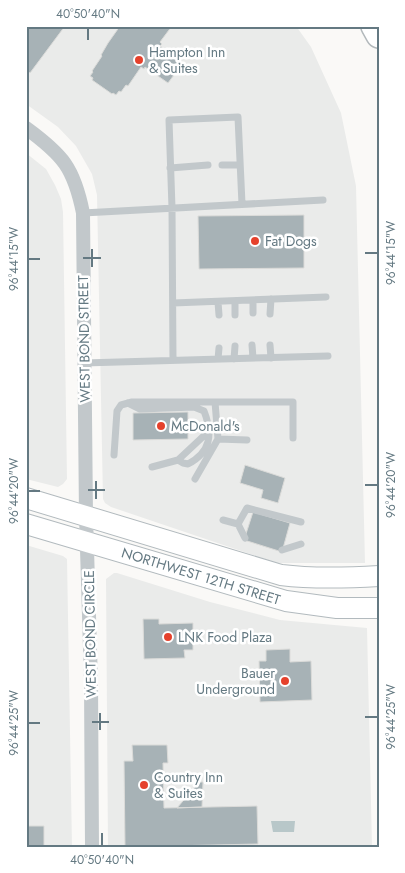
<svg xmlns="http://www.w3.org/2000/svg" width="405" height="873" viewBox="0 0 405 873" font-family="Jost,sans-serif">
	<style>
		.built { fill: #eaebea }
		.water { fill: #b8c7c9 }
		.building { fill: #a7b2b6; stroke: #dbdbd9 }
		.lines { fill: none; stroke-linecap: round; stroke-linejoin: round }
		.secondary-casing { stroke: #b2babe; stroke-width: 22 }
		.motorway-casing { stroke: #b3b9bc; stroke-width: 28 }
		.service { stroke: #c2c8cb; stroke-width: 7 }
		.minor { stroke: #c2c8cb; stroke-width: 14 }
		.secondary { stroke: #fff; stroke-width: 20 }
		.motorway { stroke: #fff; stroke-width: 25 }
		.ticks { fill: none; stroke: #647982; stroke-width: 2 }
		.poi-dot { fill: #e5412c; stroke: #fff; stroke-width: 2 }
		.labels { text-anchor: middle; stroke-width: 5; stroke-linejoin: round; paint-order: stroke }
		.poi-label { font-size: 14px; fill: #647982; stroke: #fff; text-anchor: start }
		.street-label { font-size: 14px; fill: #647982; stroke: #fff }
		.neatline { fill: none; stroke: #647982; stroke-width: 2 }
		.ticks-label { font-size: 12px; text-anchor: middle; fill: #647982 }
	</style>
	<rect width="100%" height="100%" fill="#faf9f7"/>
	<path class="built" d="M26,26H296L311,47L341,113L356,186L365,563H277L111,507L105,503L103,499L97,195L92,174L76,146L58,127L26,104Z
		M26,153L46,169L55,185L61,199L63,212L67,479L63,484L58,487L26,479Z
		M26,545L63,556L67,559L72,847H26Z
		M114,573H117L210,602L280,620L367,628L372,847H108L106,579Z"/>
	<path class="water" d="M271,821H295L294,832H273Z"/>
	<path class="building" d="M26,26H65L30,73L26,70Z
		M120,26H172L160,42L162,44L160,46L183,63L168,83L145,67L144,69L141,67L128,86L126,85L121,92L119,91L116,95L113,93L112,94L92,80L93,78L90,76L93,72L92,71L102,56L101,55L108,43Z
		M304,215V268L199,269L198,216Z
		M188,412V439L133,440V413Z
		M245,465L285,478L278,503L261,498L263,490L240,483Z
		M253,512L290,523L282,552L244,540Z
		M143,619H159V624L193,623V650H184L185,658L144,659Z
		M290,649V662L311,661L312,700L260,702L259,661H266V650Z
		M132,745H167L168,763H163L164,808L257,806L258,844L125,847L124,761H133Z
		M199,782H203L202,807L177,808Z
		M26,826H44V847H26Z"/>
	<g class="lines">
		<g class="secondary-casing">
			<path id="secondary" d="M26,498L281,575C313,579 346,578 379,576
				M26,524L286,601L337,608H379"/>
		</g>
		<g class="motorway-casing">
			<path id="motorway" d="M374,26L379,35"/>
		</g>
		<path class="service" d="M222,165H240
			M170,168L208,165
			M83,213L323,200
			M253,300V313
			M235,301V315
			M218,302L219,315
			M173,303L326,297
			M270,314L271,299
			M252,345L253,358
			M270,345L271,358
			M218,359L219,348
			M234,359L235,346
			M173,360L172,208L169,120L238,117L242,204
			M84,363L328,356
			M215,402H293V438
			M128,403L140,409L194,407L204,411C213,434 211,452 188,464L183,463L178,460L152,467
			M218,439L247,440
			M114,455L117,411L121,405L132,402H215L218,439L195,479
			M178,460L209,431
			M223,520L238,524L247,508L301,522
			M238,524L245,538
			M282,550L301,544"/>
		<path class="minor" d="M26,128C63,155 74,168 83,213L86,516L91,682L92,847"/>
		<use href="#secondary" class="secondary"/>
		<use href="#motorway" class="motorway"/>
	</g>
	<path class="ticks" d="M88,28V40M92,249V267M365,253H378M83,258H101M28,259H40M96,481V499M365,485H378M88,490H105M28,491H40M100,713V730M365,717H378M92,722H109M28,723H40M102,833V846"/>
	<g class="poi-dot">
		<circle cx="139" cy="60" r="5"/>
		<circle cx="255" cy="241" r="5"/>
		<circle cx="161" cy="426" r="5"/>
		<circle cx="168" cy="637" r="5"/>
		<circle cx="285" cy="681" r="5"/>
		<circle cx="144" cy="785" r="5"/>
	</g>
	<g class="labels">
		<g class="poi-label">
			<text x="149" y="57">Hampton Inn<tspan x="149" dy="16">&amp; Suites</tspan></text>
			<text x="265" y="246">Fat Dogs</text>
			<text x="171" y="431">McDonald's</text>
			<text x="178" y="642">LNK Food Plaza</text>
			<text x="275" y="678" text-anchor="end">Bauer<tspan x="275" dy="16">Underground</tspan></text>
			<text x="154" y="782">Country Inn<tspan x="154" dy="16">&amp; Suites</tspan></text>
		</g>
		<g class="street-label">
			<text transform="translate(84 339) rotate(-91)" y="5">WEST BOND STREET</text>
			<text transform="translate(201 576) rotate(17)" y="5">NORTHWEST 12TH STREET</text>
			<text transform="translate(90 634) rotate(-91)" y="5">WEST BOND CIRCLE</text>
		</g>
	</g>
	<rect width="405" height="873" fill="none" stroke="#ffffff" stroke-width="55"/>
	<rect x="28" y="28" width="350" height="818" class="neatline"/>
	<g class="ticks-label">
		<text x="88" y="18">40°50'40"N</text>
		<text transform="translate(391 253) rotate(-90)" y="4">96°44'15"W</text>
		<text transform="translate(14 259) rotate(-90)" y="4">96°44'15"W</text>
		<text transform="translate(391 485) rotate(-90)" y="4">96°44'20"W</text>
		<text transform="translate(14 491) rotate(-90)" y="4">96°44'20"W</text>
		<text transform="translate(391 717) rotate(-90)" y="4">96°44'25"W</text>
		<text transform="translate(14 723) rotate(-90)" y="4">96°44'25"W</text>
		<text x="102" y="864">40°50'40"N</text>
	</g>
</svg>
